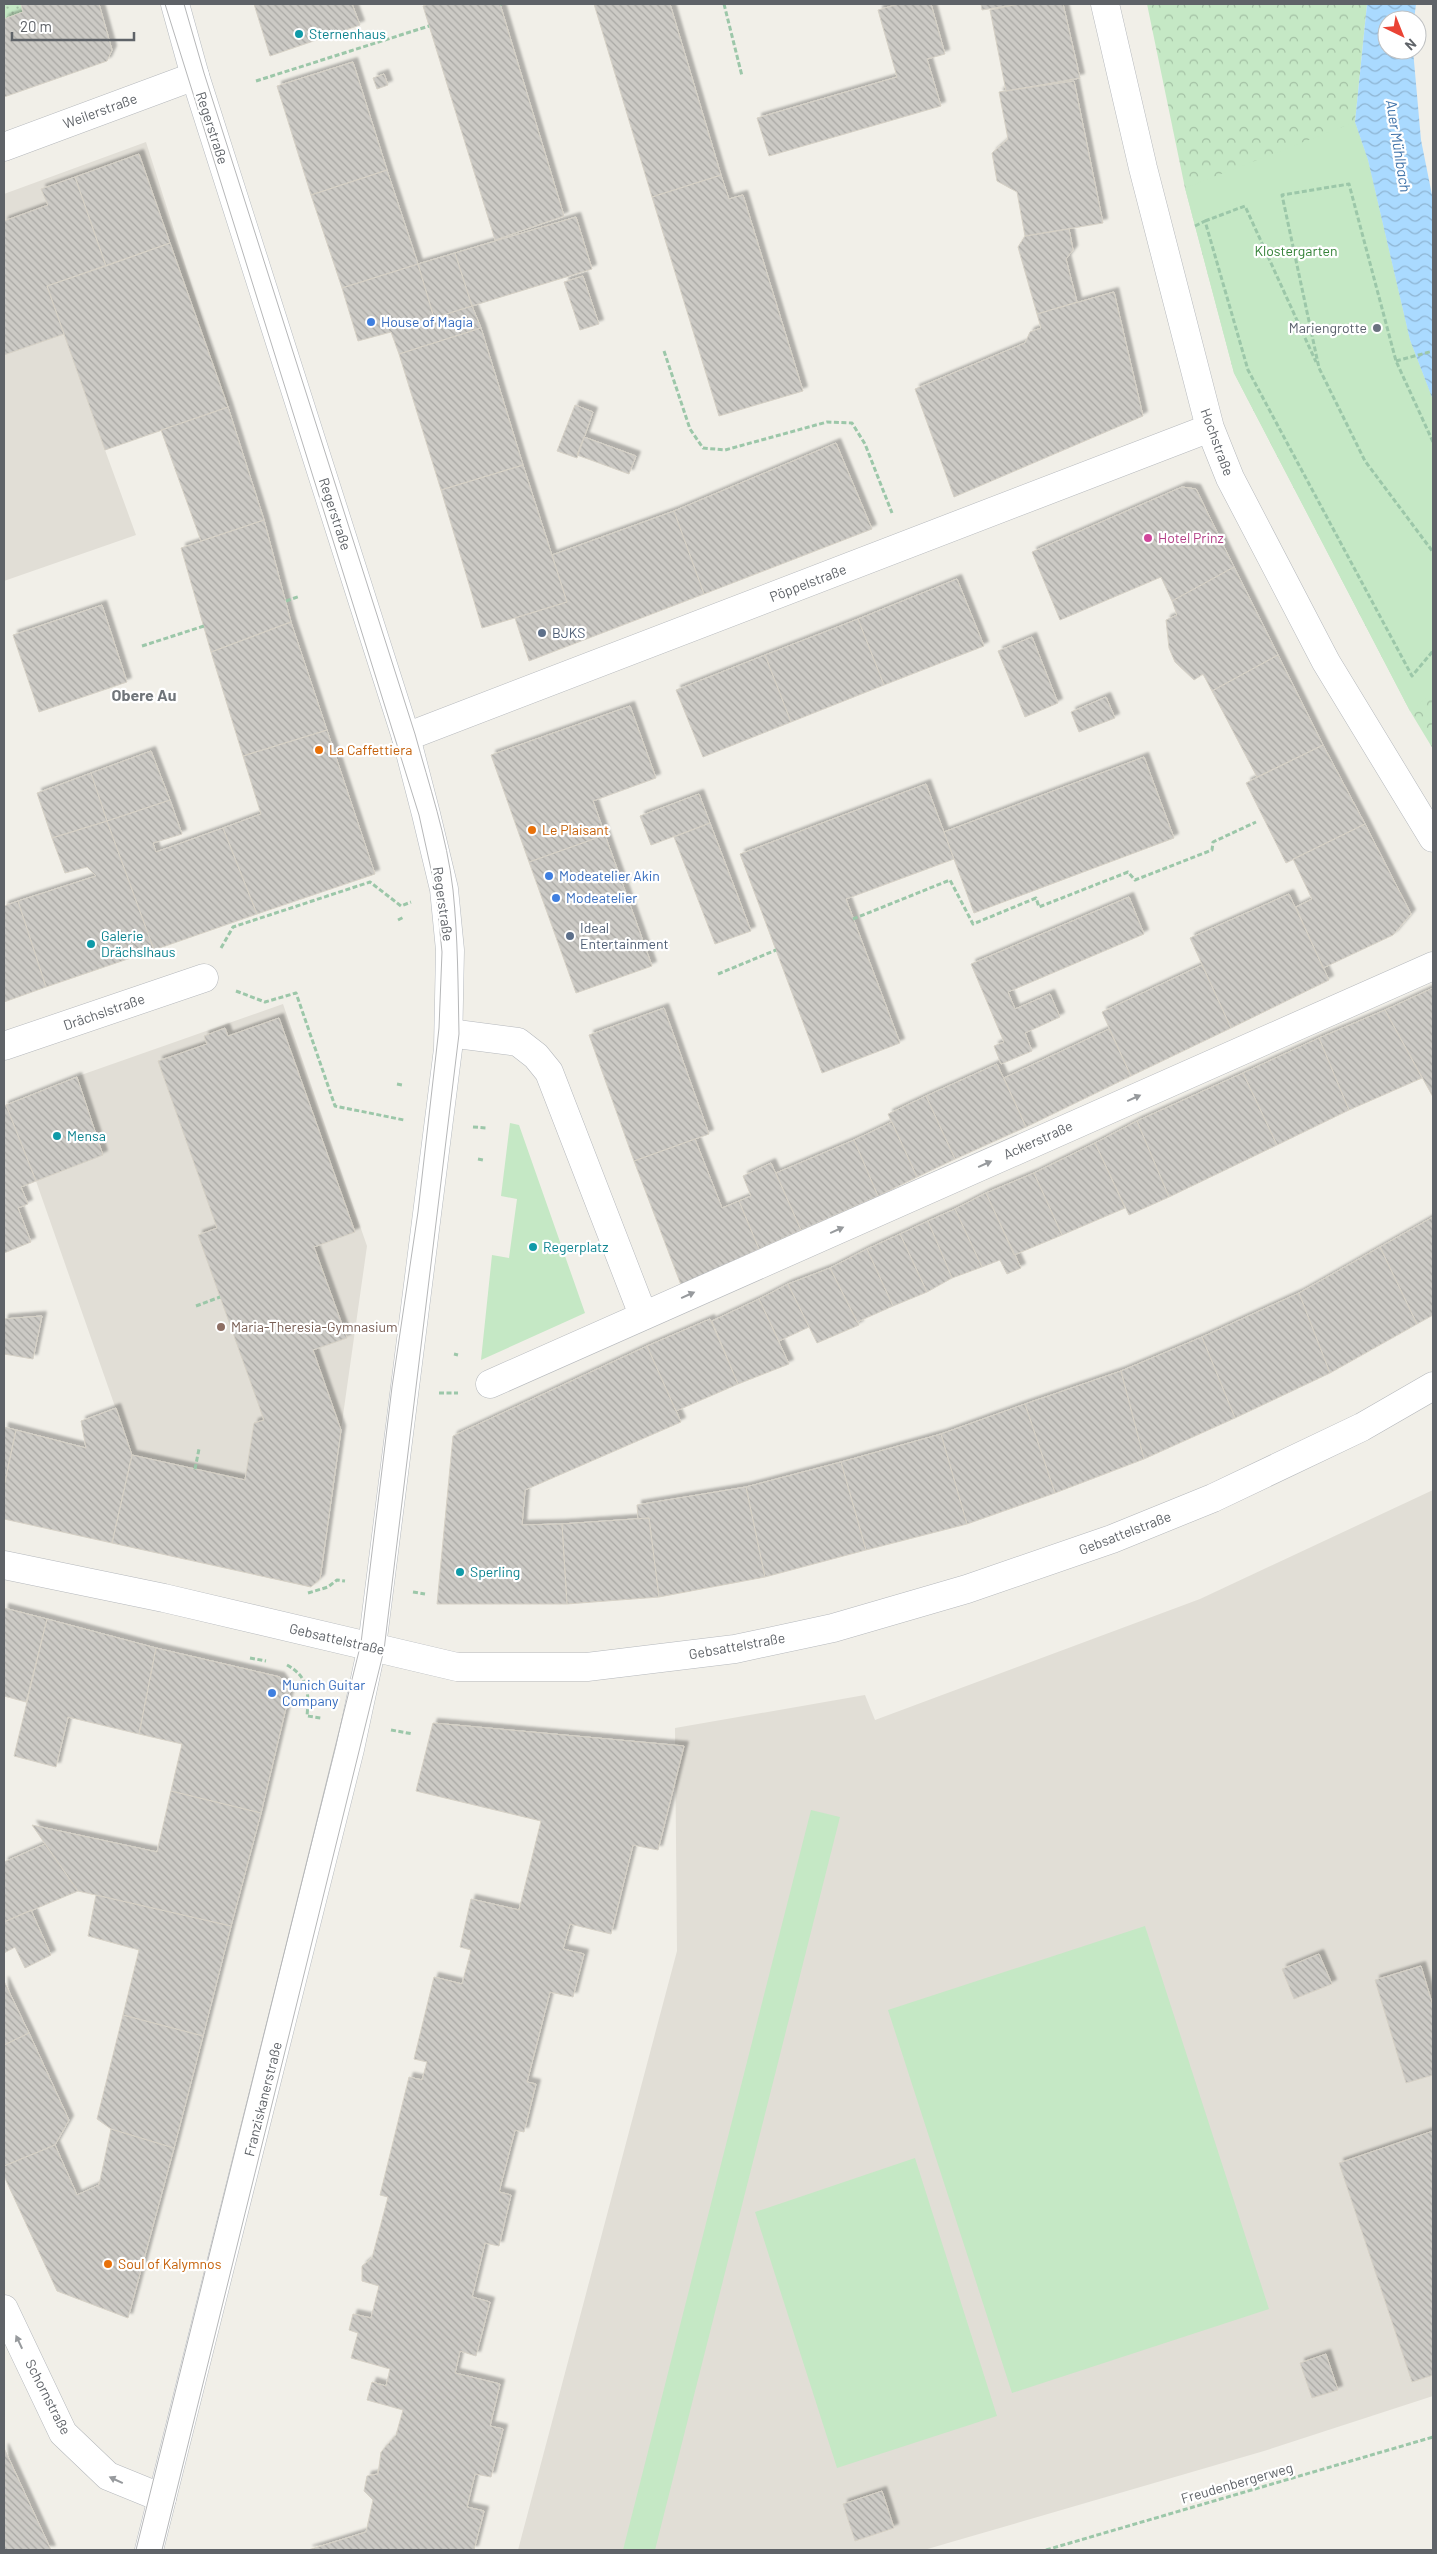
<svg xmlns="http://www.w3.org/2000/svg" width="1437" height="2554" viewBox="0 0 1437 2554" font-family="Barlow,sans-serif">
	<style>
		.education { fill: #e1ded6 }
		.grass { fill: url(#grass-dots) }
		.forest { fill: url(#forest-crowns) }
		.green { fill: #c5e8c5 }
		.water { fill: url(#water-waves) }
		.building { fill: url(#building-back-hatch); stroke: #d6d1c6; filter: url(#shadow) }
		.lines { fill: none; stroke-linecap: round; stroke-linejoin: round }
		.minor-casing { stroke: #b5b8bc; stroke-width: 29 }
		.tertiary-casing { stroke: #b5b8bc; stroke-width: 29 }
		.secondary-casing { stroke: #b6babf; stroke-width: 29 }
		.path { stroke: #9cc7a9; stroke-width: 3; stroke-dasharray: 5 2.5; stroke-linecap: butt }
		.minor { stroke: #fff; stroke-width: 28 }
		.tertiary { stroke: #fff; stroke-width: 28 }
		.secondary { stroke: #fff; stroke-width: 28 }
		.tram { stroke: #b6b7b8; stroke-width: 1 }
		.oneway { fill: #979a9d }
		.culture-dot { fill: #0f9aa8; stroke: #fff; stroke-width: 2 }
		.shop-dot { fill: #3f7fe0; stroke: #fff; stroke-width: 2 }
		.worship-dot { fill: #6b7280; stroke: #fff; stroke-width: 2 }
		.hotel-dot { fill: #d1479c; stroke: #fff; stroke-width: 2 }
		.service-dot { fill: #5c6f8a; stroke: #fff; stroke-width: 2 }
		.food-dot { fill: #e8710a; stroke: #fff; stroke-width: 2 }
		.education-dot { fill: #8d6e63; stroke: #fff; stroke-width: 2 }
		.labels { text-anchor: middle; stroke-width: 4.5; stroke-linejoin: round; paint-order: stroke }
		.culture-label { font-size: 14px; fill: #0d838f; stroke: #fff; text-anchor: start }
		.street-label { font-size: 14px; fill: #5f6368; stroke: #fff }
		.park-label { font-size: 14px; fill: #348238; stroke: #fff }
		.shop-label { font-size: 14px; fill: #366cbe; stroke: #fff; text-anchor: start }
		.worship-label { font-size: 14px; fill: #5b616d; stroke: #fff; text-anchor: end }
		.hotel-label { font-size: 14px; fill: #b23c85; stroke: #fff; text-anchor: start }
		.service-label { font-size: 14px; fill: #4e5e75; stroke: #fff; text-anchor: start }
		.food-label { font-size: 14px; fill: #c56008; stroke: #fff; text-anchor: start }
		.education-label { font-size: 14px; fill: #785e54; stroke: #fff; text-anchor: start }
		.water-label { font-size: 15px; font-style: italic; fill: #4174aa; stroke: #fff }
		.quarter-label { font-size: 16px; font-weight: bold; fill: #70757a; stroke: #fff }
	</style>
	<defs>
		<pattern id="grass-dots" width="8" height="8" patternUnits="userSpaceOnUse" patternTransform="scale(1.25)"><rect width="8" height="8" fill="#c5e8c5"/><path d="M2 2h.1M6 6h.1" fill="none" stroke="#a3c0a4" stroke-width="1.8" stroke-linecap="round"/></pattern>
		<pattern id="forest-crowns" width="20" height="18" patternUnits="userSpaceOnUse" patternTransform="scale(1.25)"><rect width="20" height="18" fill="#c5e8c5"/><path d="M2 6a3 3 0 1 1 6 0M12 15a3 3 0 1 1 6 0" fill="none" stroke="#a3c0a4"/></pattern>
		<pattern id="water-waves" width="16" height="10" patternUnits="userSpaceOnUse" patternTransform="scale(1.25)"><rect width="16" height="10" fill="#aadaff"/><path d="M0 5q4-4 8 0t8 0" fill="none" stroke="#8eb4d2"/></pattern>
		<pattern id="building-back-hatch" width="6" height="6" patternUnits="userSpaceOnUse" patternTransform="scale(1.25)"><rect width="6" height="6" fill="#cccac5"/><path d="M-1 5l2 2M0 0l6 6M5-1l2 2" fill="none" stroke="#a9a8a4"/></pattern>
		<filter id="shadow"><feDropShadow dx="4.5" dy="-4.5" stdDeviation="1" flood-color="#0004"/></filter>
	</defs>
	<rect width="100%" height="100%" fill="#f1efe8"/>
	<path class="education" d="M146,142L230,405L105,450L136,535L4,581V194Z
		M283,1004L367,1246L331,1500L311,1587L112,1543L132,1455L36,1181L6,1105L84,1074Z
		M1433,1490V2396L1264,2451L924,2550H518L677,1951L675,1728L865,1695L875,1720L1200,1599Z"/>
	<path class="grass" d="M4,4H21L23,12L4,19Z"/>
	<path class="forest" d="M1147,4H1367L1355,122L1368,160L1410,340L1433,400V749L1410,711L1234,373L1185,188Z"/>
	<path class="green" d="M1355,122L1368,160L1410,340L1433,400V693L1410,711L1234,373L1185,188Z
		M510,1123L519,1125L585,1313L481,1360L492,1255L509,1258L517,1199L501,1196Z
		M811,1810L840,1817L655,2550H623Z
		M1145,1926L1269,2309L1012,2393L888,2010Z
		M915,2158L997,2416L837,2468L755,2212Z"/>
	<path class="water" d="M1367,4H1416L1414,20H1387V50H1413L1421,140L1433,200V400L1410,340L1368,160L1355,122Z"/>
	<path class="building" d="M21,4H99L112,50L107,61L4,97V19L23,12Z
		M254,4H352L360,25L270,56Z
		M429,4H500L564,216L495,240L423,6Z
		M594,4H670L721,175L652,197Z
		M899,4H931L945,54L927,59L941,106L769,156L757,118L897,77L878,10Z
		M981,4H1019L982,10Z
		M1019,4H1063L1080,78L1006,91L990,10Z
		M353,62L387,170L311,195L277,86Z
		M384,74L388,85L377,89L373,78Z
		M1074,81L1103,223L1025,236L1017,192L997,181L992,153L1008,139L999,92Z
		M139,154L170,243L106,266L75,177Z
		M387,170L418,264L342,288L311,195Z
		M721,175L729,199L743,195L803,391L719,416L652,197Z
		M75,177L106,266L47,286L64,334L4,355V221L48,205L41,189Z
		M576,217L592,269L472,306L455,253Z
		M1069,229L1073,250L1066,259L1077,302L1037,314L1018,247L1025,236Z
		M170,243L228,407L105,450L47,286Z
		M455,253L472,306L434,318L418,264Z
		M418,264L434,318L472,306L481,328L399,354L391,332L358,341L342,288Z
		M583,276L599,324L580,330L564,282Z
		M1114,292L1143,416L954,497L915,389L1025,343L1030,332L1041,328L1037,314Z
		M481,328L523,465L441,490L399,354Z
		M575,405L593,412L577,458L557,451Z
		M228,407L264,520L201,541L161,430Z
		M584,437L636,456L629,474L577,455Z
		M836,443L872,529L704,594L674,511Z
		M523,465L567,602L482,628L441,490Z
		M1182,487L1196,489L1234,567L1172,601L1161,577L1060,620L1032,552Z
		M674,511L704,594L529,661L515,618L567,602L552,555Z
		M264,520L291,622L211,652L181,548Z
		M1234,567L1278,655L1212,691L1203,674L1194,680L1175,662L1169,648L1166,620L1177,615L1172,601Z
		M957,579L984,646L884,685L858,619Z
		M102,605L127,682L39,712L13,635Z
		M858,619L884,685L791,722L765,655Z
		M291,622L327,730L243,756L211,652Z
		M1032,637L1058,703L1025,717L998,651Z
		M765,655L791,722L703,757L676,690Z
		M1278,655L1323,745L1257,777L1212,691Z
		M1106,697L1115,718L1079,732L1071,712Z
		M630,706L656,778L593,801L605,835L529,862L491,755Z
		M327,730L375,874L257,914L223,828L261,814L243,756Z
		M1323,745L1365,824L1286,863L1246,783Z
		M151,751L170,800L107,821L91,773Z
		M1144,757L1174,838L974,913L944,832Z
		M91,773L107,821L52,838L37,793Z
		M926,784L954,859L846,899L900,1043L822,1073L740,854Z
		M699,794L710,823L651,845L640,816Z
		M170,800L182,834L153,843L156,852L223,828L257,914L154,950L107,821Z
		M107,821L154,950L46,987L18,901L96,876L87,867L65,873L52,838Z
		M710,823L751,931L715,944L674,837Z
		M1365,824L1411,914L1393,935L1323,968L1296,907L1312,899L1293,859Z
		M605,835L652,966L576,993L529,862Z
		M1289,894L1329,980L1231,1028L1190,938Z
		M1129,897L1144,934L1008,992L1015,1009L1050,994L1060,1017L1025,1033L1032,1051L1001,1064L994,1046L1004,1042L971,964Z
		M18,901L46,987L4,1002V906Z
		M1202,965L1231,1028L1131,1076L1102,1012Z
		M1433,988V1097L1385,1010Z
		M664,1008L709,1134L634,1161L589,1035Z
		M1385,1010L1422,1078L1349,1110L1319,1038Z
		M279,1018L355,1232L314,1247L347,1338L313,1350L341,1430L320,1579L311,1587L112,1543L132,1455L245,1480L254,1423L264,1420L198,1235L217,1228L158,1061L207,1044L204,1036L225,1028L228,1036Z
		M1109,1029L1131,1076L1026,1127L1004,1078Z
		M1319,1038L1349,1110L1277,1145L1243,1073Z
		M997,1064L1026,1127L955,1159L926,1096Z
		M1243,1073L1277,1145L1169,1197L1137,1121Z
		M77,1077L103,1155L36,1181L6,1105Z
		M926,1096L955,1159L917,1177L888,1114Z
		M6,1105L36,1181L21,1187L28,1204L18,1208L31,1242L4,1253V1106Z
		M1137,1121L1169,1197L1129,1215L1095,1143Z
		M892,1122L917,1177L878,1196L854,1140Z
		M695,1139L722,1208L739,1201L759,1249L681,1285L634,1161Z
		M854,1140L878,1196L801,1230L776,1173Z
		M1095,1143L1125,1208L1062,1235L1034,1173Z
		M771,1163L801,1230L759,1249L739,1201L751,1196L743,1176Z
		M1034,1173L1062,1235L1014,1255L986,1193Z
		M986,1193L1021,1268L1007,1274L1000,1260L982,1267L955,1209Z
		M955,1209L982,1267L952,1278L928,1221Z
		M1433,1217V1315L1417,1324L1380,1247Z
		M928,1221L952,1278L927,1292L900,1234Z
		M900,1234L927,1292L893,1306L867,1249Z
		M1380,1247L1417,1324L1330,1373L1299,1293Z
		M867,1249L893,1306L857,1322L830,1268Z
		M830,1268L859,1325L817,1343L788,1284Z
		M788,1284L809,1327L779,1341L759,1299Z
		M1299,1293L1330,1373L1235,1418L1202,1337Z
		M759,1299L789,1364L738,1384L712,1321Z
		M42,1316L33,1359L4,1354V1319Z
		M710,1319L738,1384L676,1411L647,1346Z
		M1202,1337L1235,1418L1144,1459L1121,1371Z
		M647,1346L681,1422L525,1490L522,1525L562,1524L567,1604H437L453,1436Z
		M1121,1371L1144,1459L1055,1493L1025,1404Z
		M1025,1404L1055,1493L967,1524L941,1434Z
		M116,1408L132,1455L112,1543L4,1519V1486L16,1430L86,1448L81,1421Z
		M4,1427L16,1430L4,1486Z
		M941,1434L967,1524L866,1550L841,1462Z
		M841,1462L866,1550L765,1577L746,1487Z
		M746,1487L765,1577L659,1597L649,1518L638,1519L637,1505Z
		M649,1518L659,1597L567,1604L562,1524Z
		M4,1608L47,1619L26,1702L4,1696Z
		M47,1619L156,1648L139,1734L68,1717L56,1767L14,1756Z
		M156,1648L280,1677L290,1691L261,1813L171,1791L182,1744L139,1734Z
		M433,1723L684,1746L658,1850L633,1845L611,1934L570,1924L563,1949L584,1954L573,1997L550,1992L527,2082L536,2084L524,2132L515,2130L499,2192L511,2195L499,2246L485,2243L472,2297L490,2302L476,2356L460,2351L455,2373L500,2384L490,2426L503,2429L491,2477L475,2474L467,2507L484,2511L474,2550H308L366,2532L373,2500L364,2491L367,2476L378,2474L381,2452L396,2435L403,2410L367,2400L372,2382L386,2386L390,2369L351,2358L358,2333L349,2330L353,2314L371,2318L379,2286L362,2281V2266L372,2258L388,2197L380,2195L409,2077L422,2080L427,2062L414,2059L434,1977L462,1984L471,1950L460,1947L471,1899L519,1910L541,1821L416,1791Z
		M171,1791L261,1813L231,1926L78,1891L32,1825L157,1852Z
		M45,1844L78,1891L4,1922V1862Z
		M96,1895L231,1926L203,2036L123,2015L139,1950L88,1936Z
		M31,1910L51,1955L25,1968L15,1947L4,1953V1922Z
		M1319,1954L1332,1984L1294,1999L1282,1969Z
		M1421,1966L1433,2006V2075L1406,2083L1375,1980Z
		M4,1981L29,2033L4,2045Z
		M123,2015L203,2036L174,2148L111,2129L97,2119Z
		M29,2033L69,2120L55,2145L4,2166V2045Z
		M111,2129L174,2148L128,2318L57,2291L4,2176V2166L55,2145L77,2195L99,2185Z
		M1433,2131V2375L1412,2382L1339,2163Z
		M1326,2354L1338,2390L1312,2398L1300,2363Z
		M4,2448L51,2550H4Z
		M882,2491L894,2528L855,2541L843,2504Z"/>
	<g class="lines">
		<g class="minor-casing">
			<path id="minor" d="M1105,4L1143,168L1210,428L1230,478L1326,662L1433,838
				M4,147L195,76
				M406,737L1210,428
				M449,1033L518,1042L536,1056L549,1072L643,1315
				M4,1046L204,978
				M490,1384L1433,966
				M4,2309L63,2433L108,2476L162,2498"/>
		</g>
		<g class="tertiary-casing">
			<path id="tertiary" d="M4,1565L164,1598L457,1667H587L735,1649L833,1628L967,1589L1112,1539L1213,1498L1362,1427L1433,1386"/>
		</g>
		<g class="secondary-casing">
			<path id="secondary" d="M149,2550L350,1749L372,1646L448,1049L450,950L444,889L426,814L406,737L195,76L175,4"/>
		</g>
		<path class="path" d="M500,4H502
			M724,4L742,76
			M256,81L429,26
			M1205,221L1245,206L1316,362
			M1195,226L1205,221L1248,370L1412,676L1433,651
			M664,351L690,429L703,448L725,450L827,422L852,423L865,444L892,513
			M1396,361L1433,351
			M1433,442L1396,361L1349,184L1282,195L1319,368L1365,461L1433,552
			M286,601L300,596
			M142,646L204,626
			M853,919L950,880L973,924L1036,898L1039,907L1128,872L1135,880L1212,850L1213,842L1256,822
			M398,920L404,917
			M221,948L233,927L370,882L401,906L411,902
			M718,974L776,950
			M236,991L265,1002L296,993L335,1106L404,1120
			M397,1084L402,1085
			M473,1127L487,1128
			M478,1159L483,1160
			M196,1306L220,1297
			M454,1354L458,1355
			M439,1393H458
			M195,1469L199,1449
			M413,1592L425,1594
			M308,1593L328,1587L337,1580L345,1581
			M250,1658L266,1661
			M287,1665C309,1677 309,1694 307,1716L321,1718
			M391,1730L413,1734
			M1046,2550L1433,2437"/>
		<use href="#minor" class="minor"/>
		<use href="#tertiary" class="tertiary"/>
		<use href="#secondary" class="secondary"/>
		<path class="tram" d="M136,2550L361,1643L392,1387L418,1212L439,1028L442,952L436,892L419,815L165,4
			M162,2550L384,1650L459,1034C458,986 458,938 453,890C447,837 429,785 415,734L204,73L184,4"/>
	</g>
	<defs><path id="oneway-solid" d="M-6-.8H1V-3.2L6.5 0L1 3.2V.8H-6Z" transform="scale(1.25)"/></defs>
	<g class="oneway">
		<use href="#oneway-solid" transform="translate(1134 1098) rotate(-24)"/>
		<use href="#oneway-solid" transform="translate(985 1164) rotate(-24)"/>
		<use href="#oneway-solid" transform="translate(837 1230) rotate(-24)"/>
		<use href="#oneway-solid" transform="translate(688 1295) rotate(-24)"/>
		<use href="#oneway-solid" transform="translate(19 2342) rotate(-115)"/>
		<use href="#oneway-solid" transform="translate(116 2480) rotate(-155)"/>
	</g>
	<g class="culture-dot">
		<circle cx="299" cy="34" r="5"/>
		<circle cx="91" cy="944" r="5"/>
		<circle cx="57" cy="1136" r="5"/>
		<circle cx="533" cy="1247" r="5"/>
		<circle cx="460" cy="1572" r="5"/>
	</g>
	<g class="shop-dot">
		<circle cx="371" cy="322" r="5"/>
		<circle cx="549" cy="876" r="5"/>
		<circle cx="556" cy="898" r="5"/>
		<circle cx="272" cy="1693" r="5"/>
	</g>
	<circle class="worship-dot" cx="1377" cy="328" r="5"/>
	<circle class="hotel-dot" cx="1148" cy="538" r="5"/>
	<g class="service-dot">
		<circle cx="542" cy="633" r="5"/>
		<circle cx="570" cy="936" r="5"/>
	</g>
	<g class="food-dot">
		<circle cx="319" cy="750" r="5"/>
		<circle cx="532" cy="830" r="5"/>
		<circle cx="108" cy="2264" r="5"/>
	</g>
	<circle class="education-dot" cx="221" cy="1327" r="5"/>
	<g class="labels">
		<g class="culture-label">
			<text x="309" y="39">Sternenhaus</text>
			<text x="101" y="941">Galerie<tspan x="101" dy="16">Drächslhaus</tspan></text>
			<text x="67" y="1141">Mensa</text>
			<text x="543" y="1252">Regerplatz</text>
			<text x="470" y="1577">Sperling</text>
		</g>
		<g class="street-label">
			<text transform="translate(100 111) rotate(-20)" y="5">Weilerstraße</text>
			<text transform="translate(212 128) rotate(72)" y="5">Regerstraße</text>
			<text transform="translate(1217 442) rotate(70)" y="5">Hochstraße</text>
			<text transform="translate(335 514) rotate(72)" y="5">Regerstraße</text>
			<text transform="translate(808 583) rotate(-21)" y="5">Pöppelstraße</text>
			<text transform="translate(443 904) rotate(82)" y="5">Regerstraße</text>
			<text transform="translate(104 1012) rotate(-19)" y="5">Drächslstraße</text>
			<text transform="translate(1038 1140) rotate(-24)" y="5">Ackerstraße</text>
			<text transform="translate(1125 1533) rotate(-21)" y="5">Gebsattelstraße</text>
			<text transform="translate(337 1639) rotate(13)" y="5">Gebsattelstraße</text>
			<text transform="translate(737 1646) rotate(-10)" y="5">Gebsattelstraße</text>
			<text transform="translate(263 2099) rotate(-76)" y="5">Franziskanerstraße</text>
			<text transform="translate(48 2397) rotate(63)" y="5">Schornstraße</text>
			<text transform="translate(1237 2483) rotate(-16)" y="5">Freudenbergerweg</text>
		</g>
		<g class="park-label">
			<text x="1296" y="256">Klostergarten</text>
		</g>
		<g class="shop-label">
			<text x="381" y="327">House of Magia</text>
			<text x="559" y="881">Modeatelier Akin</text>
			<text x="566" y="903">Modeatelier</text>
			<text x="282" y="1690">Munich Guitar<tspan x="282" dy="16">Company</tspan></text>
		</g>
		<g class="worship-label">
			<text x="1367" y="333">Mariengrotte</text>
		</g>
		<g class="hotel-label">
			<text x="1158" y="543">Hotel Prinz</text>
		</g>
		<g class="service-label">
			<text x="552" y="638">BJKS</text>
			<text x="580" y="933">Ideal<tspan x="580" dy="16">Entertainment</tspan></text>
		</g>
		<g class="food-label">
			<text x="329" y="755">La Caffettiera</text>
			<text x="542" y="835">Le Plaisant</text>
			<text x="118" y="2269">Soul of Kalymnos</text>
		</g>
		<g class="education-label">
			<text x="231" y="1332">Maria-Theresia-Gymnasium</text>
		</g>
		<g class="water-label">
			<text transform="translate(1398 146) rotate(81)" y="5">Auer Mühlbach</text>
		</g>
		<g class="quarter-label">
			<text x="144" y="701">Obere Au</text>
		</g>
	</g>
	<rect width="1437" height="2554" fill="none" stroke="#5f6368" stroke-width="10"/>
	<g transform="translate(1402 35) rotate(137)"><circle r="24" fill="#ffffff" stroke="#bfc1c3"/>
	<path d="M0-4L9 19L0 12L-9 19Z" fill="#ea4335"/>
	<text y="-8" font-size="14" font-weight="bold" text-anchor="middle" fill="#5f6368">N</text>
	</g>
	<path d="M12 32v8h122v-8" fill="none" stroke="#5f6368" stroke-width="2.5"/>
	<text x="20" y="32" font-size="15" fill="#5f6368" stroke="#ffffff" stroke-width="4" paint-order="stroke">20 m</text>
</svg>
